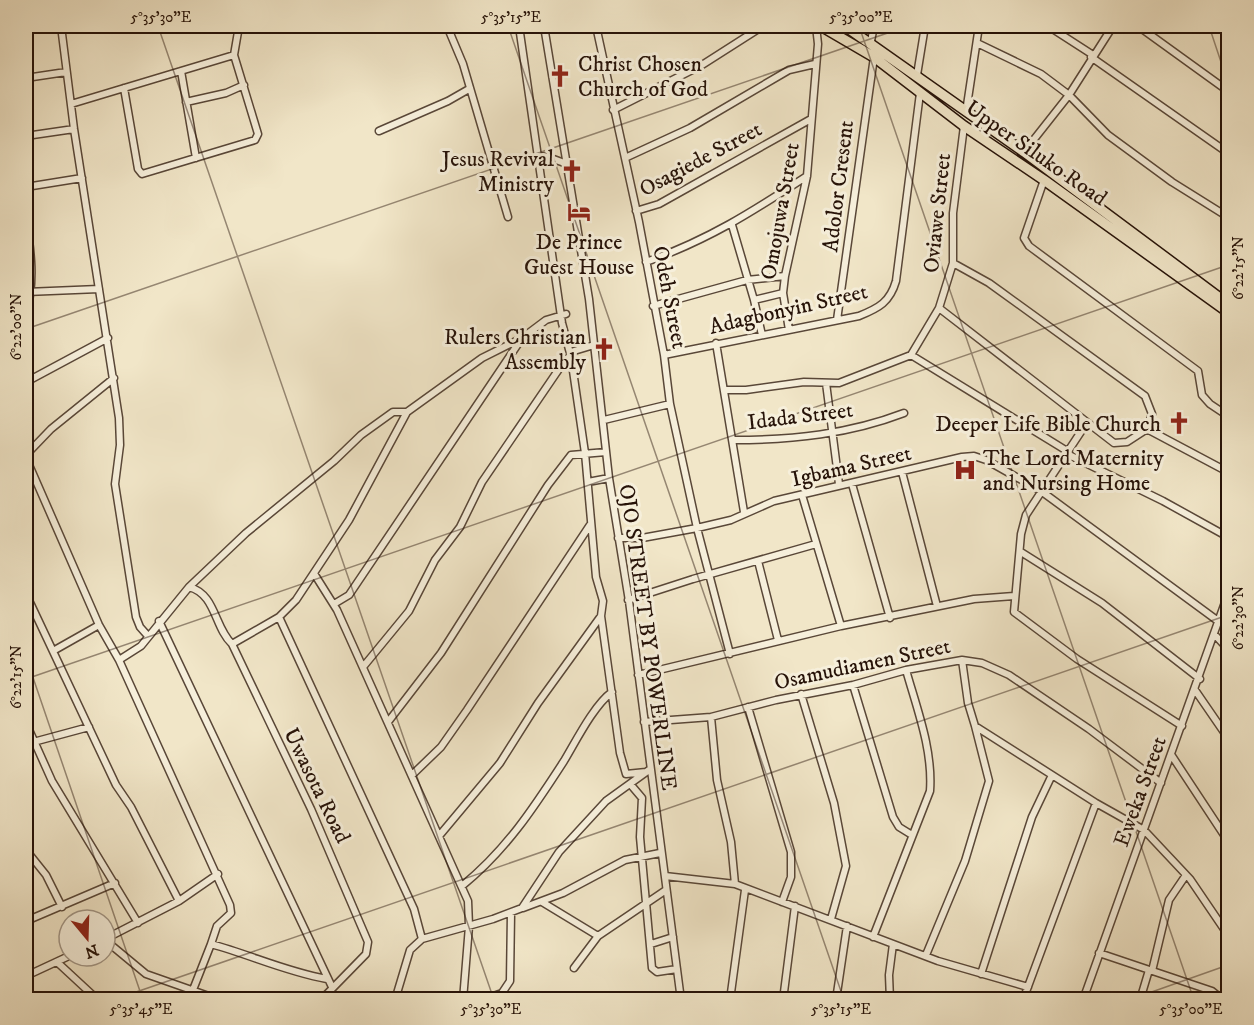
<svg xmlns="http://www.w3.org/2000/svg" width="1254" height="1025" viewBox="0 0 1254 1025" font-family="'IM FELL DW Pica',serif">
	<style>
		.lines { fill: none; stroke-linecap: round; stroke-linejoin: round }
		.street-casing { stroke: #594738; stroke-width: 9 }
		.primary-casing { stroke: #261208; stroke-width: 12 }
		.street { stroke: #f6efdb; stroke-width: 6 }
		.primary { stroke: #f1e6c8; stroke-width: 9 }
		.ticks { fill: none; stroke: #261208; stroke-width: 1.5; stroke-opacity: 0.45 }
		.labels { text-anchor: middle; stroke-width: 6; stroke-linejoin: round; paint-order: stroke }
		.poi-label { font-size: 22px; fill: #261208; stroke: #f6efdb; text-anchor: end }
		.street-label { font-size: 22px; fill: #261208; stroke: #f6efdb }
		.neatline { fill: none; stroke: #261208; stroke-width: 2 }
		.ticks-label { font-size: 15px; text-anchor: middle; fill: #261208 }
	</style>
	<rect width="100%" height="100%" fill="#f1e6c8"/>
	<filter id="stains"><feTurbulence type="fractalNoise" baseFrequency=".00333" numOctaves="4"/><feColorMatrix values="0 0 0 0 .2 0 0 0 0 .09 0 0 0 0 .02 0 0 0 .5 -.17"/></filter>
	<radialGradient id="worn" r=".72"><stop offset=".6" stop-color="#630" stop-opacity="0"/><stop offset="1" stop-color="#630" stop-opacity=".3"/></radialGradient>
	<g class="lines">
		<g class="street-casing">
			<path id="street" d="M61,26L74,129L119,418L120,445L115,484L136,617L140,627L148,636
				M447,26L463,64L508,217
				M519,26L562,323L571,357L585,453L596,577L603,601L601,616L620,753L626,774L646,772
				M544,26L589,299L609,478L629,601L681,1000
				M596,26L639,222L664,355L670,404L697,528L730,654
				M1048,26L1093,55
				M1138,26L1228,91
				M1224,26L1228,29
				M26,27L39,26
				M871,41L874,26
				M977,43L1041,74L1069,95L1108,135L1172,182L1228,217
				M1091,57L1228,153
				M181,71L196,158
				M917,75L925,26
				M26,78L66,72
				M124,88L138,169L142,174L255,140L258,134L234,55L239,26
				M186,102L226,93L244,85
				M71,104L234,55
				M613,110L702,65L763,26
				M966,112L979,26
				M379,131L448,101L469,89
				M26,136L74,129
				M1024,152L1069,95L1113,26
				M537,156L548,157L567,164
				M625,158L690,128L789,70L815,64
				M1044,180L1024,238L1029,246L1198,371L1202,395L1210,404L1228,416
				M26,187L82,178
				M636,211L659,204L811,119
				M26,217C31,252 35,281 26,316
				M732,225L754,300
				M646,262C708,240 752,212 807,176
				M953,263L989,283L1145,396L1152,414L1147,429
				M26,292L99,289
				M653,306L747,280L785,276
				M939,308L1114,443L1127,442L1147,429L1228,472
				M837,320L874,57
				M789,330L783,293L785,276L807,176L818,44L816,26
				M762,335L754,300L783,293
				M716,343L744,512
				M664,355L859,316C879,308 890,302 896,281L920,93
				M911,355L1067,451
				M26,382L108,338
				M826,383L839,484
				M724,390H746L804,382L839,383L911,355L939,308L953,263V213L964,126
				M604,420L670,404
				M1086,424L1026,515L1021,534L1014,612L1077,659L1182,726
				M734,440C793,440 849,434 904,413
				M1065,453L1163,501L1228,537
				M26,455L51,429L114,378
				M26,458L99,625L119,660L230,905L231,913L217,926L211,944
				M902,472L937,606
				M588,482L609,478
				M852,484L890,618
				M802,495L841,626
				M618,538H642L697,528L731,520L774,501L962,457L974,456L986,460L1041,491L1218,621
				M1021,552L1102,603L1200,679
				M758,561L778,640
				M315,575L337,610L468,901L469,926L463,1000
				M189,587C216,594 214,627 232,644L311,809L368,942L366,954L321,1000
				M26,594L116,785L131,807L179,901
				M628,600L693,579L816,544
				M334,604L349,595L520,341
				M279,617L414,909L422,939
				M159,621L332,987
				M1214,634L1228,649
				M232,644L279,617L296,600L349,520L407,412
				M53,651L99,625
				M119,660L141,646L189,587L246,533L334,461L361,435L393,412H407L482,358L522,338L546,320L566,314
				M962,660L968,703L975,726L1096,803L1144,830L1190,879L1228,935
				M363,667L409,611L435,560L460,527L482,482L559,369L574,351L594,345
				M638,675L841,626L974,599L1014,596
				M853,685L893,817L899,827L912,835
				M1195,690L1228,738
				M801,694L834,803L846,866L831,919
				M748,707L791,852V877L782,902
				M711,717L717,780L731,842L735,884
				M388,722L441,653L548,485L571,455L606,452
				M644,722L711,717L776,700L853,685L906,670L962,660L982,663L1009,675L1089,729L1161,783
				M26,723L52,781L138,923
				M26,744L89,727
				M1172,756L1228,841
				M412,775L441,747L467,710L590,525
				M631,785L642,798L640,837L652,968L657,972L677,969
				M439,836L500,763L538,703L601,616
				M26,850L46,875L62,907
				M665,876L735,884L938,961L1028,987
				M462,886C506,850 533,809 564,761C576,741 594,705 612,692
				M542,902L598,936
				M523,908L563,893L625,860L660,853
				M26,909L31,919
				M26,921L115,883
				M873,937L930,791C933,750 917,709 906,670
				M105,939L179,901L218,874
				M105,940L146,974L220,1000
				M651,944L673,937
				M1099,953L1212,991L1223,1000
				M926,955L965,861L989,781L975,726
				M57,962L98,1000
				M574,968L598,936L666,890
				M1152,971L1169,900L1186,875
				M981,974L1032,817L1052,775
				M26,976L69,956
				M189,1000L211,944C251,955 287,972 327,979
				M395,1000L410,950L422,939L493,919L522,908L559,852L606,801L649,770
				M482,1000L502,993L510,981L511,913
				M730,1000L745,890
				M783,1000L795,906
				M836,1000L847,926
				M890,1000L889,975L893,944
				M1023,1000L1096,803
				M1083,1000L1228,594
				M1140,1000L1149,970"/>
		</g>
		<g class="primary-casing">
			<path id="primary" d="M821,26L874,57L964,126L1044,180L1228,312
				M845,26L1024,152L1228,304"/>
		</g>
		<use href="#street" class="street"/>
		<use href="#primary" class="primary"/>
	</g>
	<path class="ticks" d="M158,26L494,1000M508,26L844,1000M859,26L1194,1000M1209,26L1228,83M26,329L908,26M26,657L143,1000M26,679L1228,265M113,1000L1228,615M1129,1000L1228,965"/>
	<defs>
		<g id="church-bare" transform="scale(1.8)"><path d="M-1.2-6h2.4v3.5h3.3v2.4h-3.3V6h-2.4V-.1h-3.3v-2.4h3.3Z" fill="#8f2418" stroke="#f6efdb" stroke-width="2.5" paint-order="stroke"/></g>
		<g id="hotel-bare" transform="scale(1.8)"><path d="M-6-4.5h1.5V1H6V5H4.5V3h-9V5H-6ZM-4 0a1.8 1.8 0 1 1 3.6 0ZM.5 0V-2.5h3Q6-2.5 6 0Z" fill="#8f2418" stroke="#f6efdb" stroke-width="2.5" paint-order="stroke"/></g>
		<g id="hospital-bare" transform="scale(1.8)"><path d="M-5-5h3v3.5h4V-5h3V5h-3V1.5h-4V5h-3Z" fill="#8f2418" stroke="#f6efdb" stroke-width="2.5" paint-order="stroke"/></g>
	</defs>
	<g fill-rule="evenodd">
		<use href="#church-bare" x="560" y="76"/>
		<use href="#church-bare" x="572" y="171"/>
		<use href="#hotel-bare" x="579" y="212"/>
		<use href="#church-bare" x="604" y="349"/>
		<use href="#church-bare" x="1179" y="423"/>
		<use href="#hospital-bare" x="965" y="470"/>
	</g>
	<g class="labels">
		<g class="poi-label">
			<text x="578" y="71" text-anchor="start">Christ Chosen<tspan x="578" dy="25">Church of God</tspan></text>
			<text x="554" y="166">Jesus Revival<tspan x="554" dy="25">Ministry</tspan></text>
			<text x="579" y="249" text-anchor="middle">De Prince<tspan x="579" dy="25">Guest House</tspan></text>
			<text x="586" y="344">Rulers Christian<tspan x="586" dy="25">Assembly</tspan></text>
			<text x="1161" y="431">Deeper Life Bible Church</text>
			<text x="983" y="465" text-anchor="start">The Lord Maternity<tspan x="983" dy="25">and Nursing Home</tspan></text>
		</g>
		<g class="street-label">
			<text transform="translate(1037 152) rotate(35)" y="8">Upper Siluko Road</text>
			<text transform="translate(700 158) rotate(-28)" y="8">Osagiede Street</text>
			<text transform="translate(837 186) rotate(-83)" y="8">Adolor Cresent</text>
			<text transform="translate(779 211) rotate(-80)" y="8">Omojuwa Street</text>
			<text transform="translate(936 213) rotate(-84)" y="8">Oviawe Street</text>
			<text transform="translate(671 297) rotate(79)" y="8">Odeh Street</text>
			<text transform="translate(788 308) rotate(-13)" y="8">Adagbonyin Street</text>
			<text transform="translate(800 415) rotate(-7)" y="8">Idada Street</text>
			<text transform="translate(851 465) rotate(-13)" y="8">Igbama Street</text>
			<text transform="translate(649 637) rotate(82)" y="8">OJO STREET BY POWERLINE</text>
			<text transform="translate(862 663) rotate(-12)" y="8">Osamudiamen Street</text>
			<text transform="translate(318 785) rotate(64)" y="8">Uwasota Road</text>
			<text transform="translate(1139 791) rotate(-70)" y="8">Eweka Street</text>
		</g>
	</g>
	<rect width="1254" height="1025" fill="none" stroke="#f1e6c8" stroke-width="66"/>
	<g transform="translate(87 938) rotate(161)"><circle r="28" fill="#f6efdb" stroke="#a39787" stroke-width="1.5"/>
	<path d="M0-4.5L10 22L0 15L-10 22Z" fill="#8f2418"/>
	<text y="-9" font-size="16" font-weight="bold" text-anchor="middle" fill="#261208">N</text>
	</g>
	<rect x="33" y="33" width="1188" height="959" class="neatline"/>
	<g class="ticks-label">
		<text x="161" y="22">5°35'30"E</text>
		<text x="511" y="22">5°35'15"E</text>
		<text x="861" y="22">5°35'00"E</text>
		<text transform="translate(1238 268) rotate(-90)" y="5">6°22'15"N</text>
		<text transform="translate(16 327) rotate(-90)" y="5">6°22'00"N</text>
		<text transform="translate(1238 618) rotate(-90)" y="5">6°22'30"N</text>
		<text transform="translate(16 677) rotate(-90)" y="5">6°22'15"N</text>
		<text x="141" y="1014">5°35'45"E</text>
		<text x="491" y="1014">5°35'30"E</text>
		<text x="841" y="1014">5°35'15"E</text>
		<text x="1191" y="1014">5°35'00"E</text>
	</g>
	<rect width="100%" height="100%" filter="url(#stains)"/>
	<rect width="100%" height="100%" fill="url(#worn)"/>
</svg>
